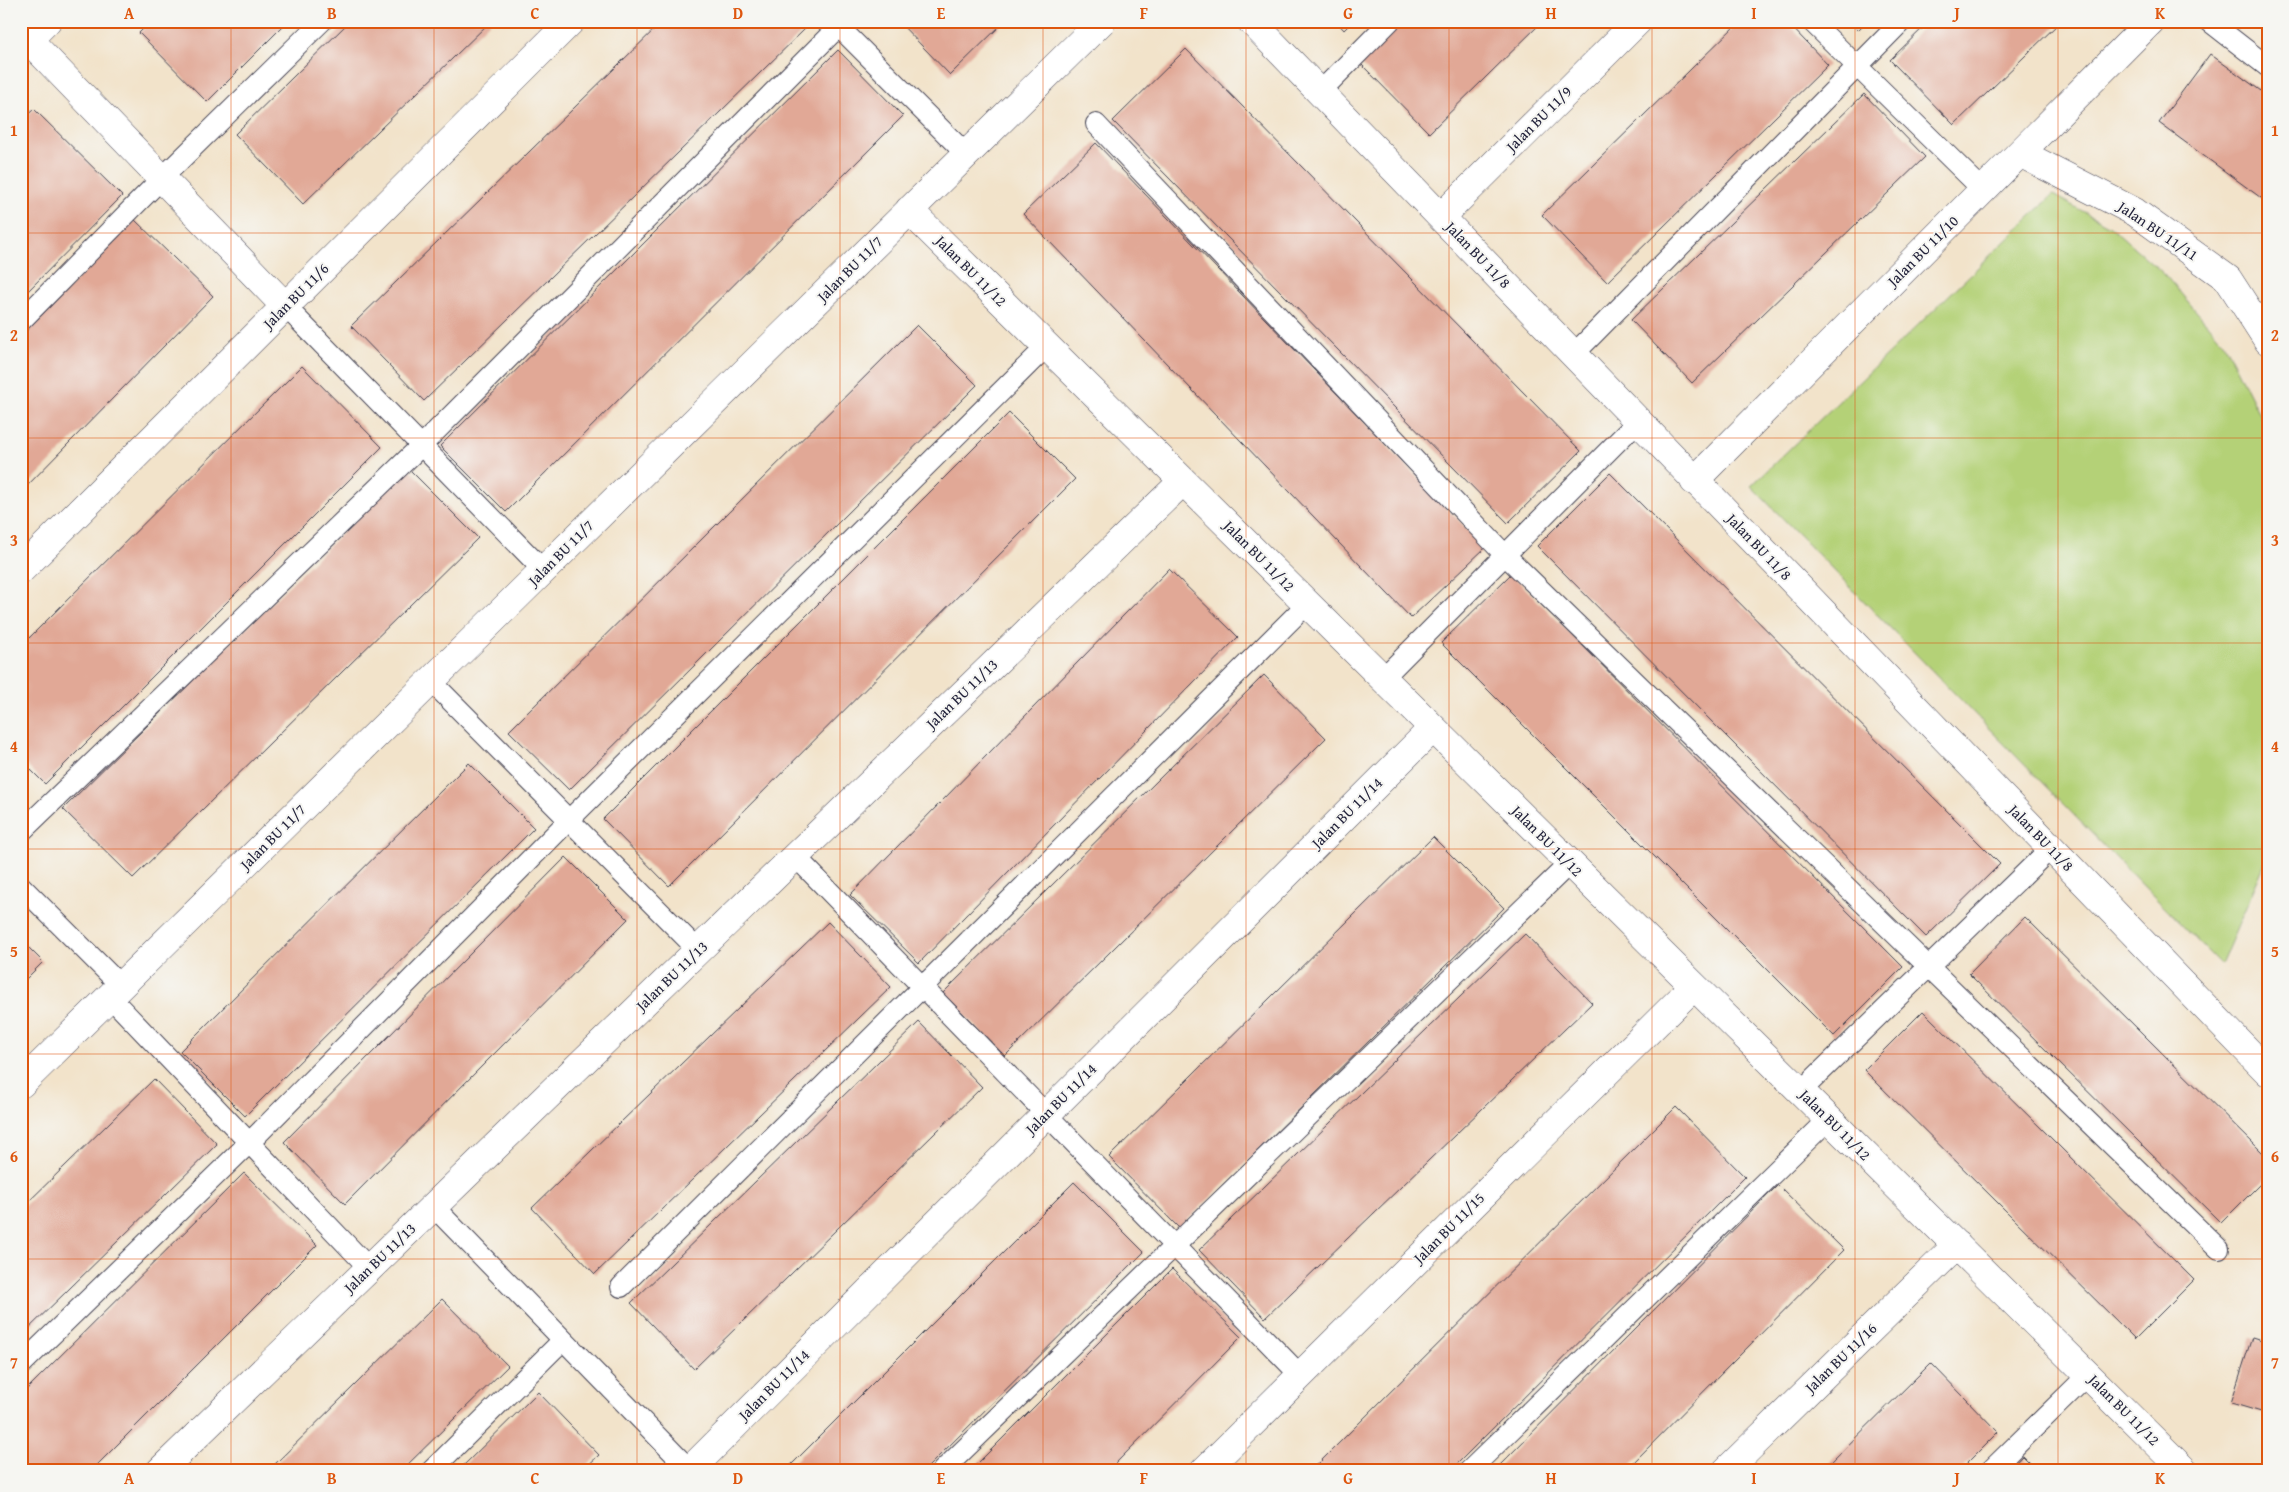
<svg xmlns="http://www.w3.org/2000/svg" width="2289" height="1492" viewBox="0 0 2289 1492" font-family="'Gentium Book Plus',serif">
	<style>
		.green { fill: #b4d177; stroke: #6b7a59 }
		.building { fill: #e1a896 }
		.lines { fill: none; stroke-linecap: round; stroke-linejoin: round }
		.service-casing { stroke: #413f50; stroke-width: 22 }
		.minor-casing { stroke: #413f50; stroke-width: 29 }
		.service { stroke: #fff; stroke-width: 20 }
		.minor { stroke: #fff; stroke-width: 28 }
		.grid { fill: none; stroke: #de560e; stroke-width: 1; stroke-opacity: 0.55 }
		.labels { text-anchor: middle; stroke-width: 4; stroke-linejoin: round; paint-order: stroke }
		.street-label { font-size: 15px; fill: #22223b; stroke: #f6f6f2 }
		.neatline { fill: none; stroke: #de560e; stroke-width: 2 }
		.grid-label { font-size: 16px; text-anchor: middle; font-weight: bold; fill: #de560e }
	</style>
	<rect width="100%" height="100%" fill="#f6f6f2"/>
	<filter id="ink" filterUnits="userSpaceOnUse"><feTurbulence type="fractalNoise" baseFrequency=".02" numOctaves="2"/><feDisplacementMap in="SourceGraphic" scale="10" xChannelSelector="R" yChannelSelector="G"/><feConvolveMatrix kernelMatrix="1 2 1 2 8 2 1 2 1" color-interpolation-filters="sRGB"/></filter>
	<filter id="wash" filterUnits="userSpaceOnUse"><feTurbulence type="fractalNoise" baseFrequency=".0096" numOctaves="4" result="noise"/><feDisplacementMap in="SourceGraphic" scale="20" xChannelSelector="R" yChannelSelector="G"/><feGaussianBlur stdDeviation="1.12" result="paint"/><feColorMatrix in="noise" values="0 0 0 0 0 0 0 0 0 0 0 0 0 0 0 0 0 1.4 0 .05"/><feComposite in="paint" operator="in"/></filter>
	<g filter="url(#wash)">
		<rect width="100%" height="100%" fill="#f2e3ca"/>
		<path class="green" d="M2053,195L2110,226L2164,274L2223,342L2268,432V856L2221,965L1751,486Z"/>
		<g id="blocks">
			<path class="building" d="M151,21H288L207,102L139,33Z
				M350,21H491L303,204L235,134Z
				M663,21H798L805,29L424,401L351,326Z
				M898,21H1005L950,75Z
				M1336,21H1353L1344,30Z
				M1404,21H1543L1429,133L1361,64Z
				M1740,21H1786L1828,65L1607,282L1542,215Z
				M1849,21H1867L1858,30Z
				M1930,21H2061L1954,125L1890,60Z
				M1186,49L1581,451L1508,523L1113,121Z
				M838,50L903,116L506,512L440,446Z
				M2210,54L2268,96V203L2159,123Z
				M1864,94L1925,157L1692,383L1631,320Z
				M34,109L122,196L21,298V121Z
				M1096,143L1485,548L1411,618L1023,214Z
				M135,220L213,296L21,492V336Z
				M917,325L977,385L569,790L509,731Z
				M302,366L382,447L45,784L21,760V646Z
				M1009,413L1075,479L669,886L603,819Z
				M408,468L478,538L133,878L63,809Z
				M1610,473L2000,864L1926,937L1537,546Z
				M1169,569L1238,637L919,963L850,895Z
				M1511,574L1903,967L1834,1036L1441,643Z
				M1264,675L1326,738L1005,1056L943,993Z
				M469,763L534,828L245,1116L180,1051Z
				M1433,837L1504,908L1179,1228L1109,1157Z
				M566,857L628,919L345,1204L284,1142Z
				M2025,917L2268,1158V1176L2221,1223L1969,974Z
				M828,922L891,987L595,1274L532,1208Z
				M1525,934L1592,1003L1265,1318L1199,1250Z
				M21,940L43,962L21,984Z
				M1923,1011L2194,1280L2135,1339L1864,1070Z
				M919,1022L982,1087L694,1369L631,1303Z
				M154,1079L217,1144L21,1336V1209Z
				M1676,1107L1745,1177L1450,1471H1311Z
				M244,1173L317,1245L91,1471H27L21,1465V1395Z
				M1074,1182L1144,1252L924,1471H791L788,1468Z
				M1778,1185L1844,1250L1625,1471H1494Z
				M1172,1269L1241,1337L1108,1471H970Z
				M442,1299L508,1366L401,1471H268Z
				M2252,1337L2268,1342V1414L2231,1403Z
				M1931,1363L1998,1432L1959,1471H1822Z
				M538,1392L599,1455L582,1471H458Z
				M2022,1456L2037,1471H2008Z"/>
		</g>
	</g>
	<g filter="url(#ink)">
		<use href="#blocks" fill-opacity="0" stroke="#413f50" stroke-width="1"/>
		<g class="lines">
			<g class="service-casing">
				<path id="service" d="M833,21L966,154
					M1811,21L1983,190
					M2209,21L2268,67
					M1320,92L1390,21
					M1096,124L1505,555L2219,1249
					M285,306L543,570
					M21,321L162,178L322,21
					M1574,354L1902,21
					M1383,678L1638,421
					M431,681L698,950
					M21,832L422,445L844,21
					M795,856L1300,1375
					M21,886L121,986
					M110,997L369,1268
					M1801,1091L2051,848
					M433,1206L691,1471
					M621,1287L1307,604
					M21,1365L249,1143L569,820L1047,346
					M431,1471L563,1340
					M942,1471L1570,863
					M1469,1471L1829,1119
					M1990,1471L2088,1375"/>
			</g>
			<g class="minor-casing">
				<path id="minor" d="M1251,21L2268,1072
					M21,32L285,306
					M21,47L47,21
					M2020,153L2135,212L2228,279L2268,341
					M909,210L2185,1471
					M1441,217L1638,21
					M1694,481L2151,21
					M21,570L571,21
					M21,1084L1102,21
					M160,1471L1183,481
					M689,1471L1433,728
					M1204,1471L1694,986
					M1726,1471L1957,1245"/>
			</g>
			<use href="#service" class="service"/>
			<use href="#minor" class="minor"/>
		</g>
	</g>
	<path class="grid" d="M231,21V1471M434,21V1471M637,21V1471M840,21V1471M1043,21V1471M1246,21V1471M1449,21V1471M1652,21V1471M1855,21V1471M2058,21V1471M21,233H2268M21,438H2268M21,643H2268M21,849H2268M21,1054H2268M21,1259H2268"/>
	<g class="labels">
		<g class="street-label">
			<text transform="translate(1539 119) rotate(-45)" y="5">Jalan BU 11/9</text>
			<text transform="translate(2158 231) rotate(34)" y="5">Jalan BU 11/11</text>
			<text transform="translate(1923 251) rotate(-45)" y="5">Jalan BU 11/10</text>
			<text transform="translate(1478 255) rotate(46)" y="5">Jalan BU 11/8</text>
			<text transform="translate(850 269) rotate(-45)" y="5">Jalan BU 11/7</text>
			<text transform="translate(971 271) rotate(45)" y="5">Jalan BU 11/12</text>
			<text transform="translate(296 296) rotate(-45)" y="5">Jalan BU 11/6</text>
			<text transform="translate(1759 547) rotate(46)" y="5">Jalan BU 11/8</text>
			<text transform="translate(561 553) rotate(-45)" y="5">Jalan BU 11/7</text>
			<text transform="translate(1259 556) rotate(45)" y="5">Jalan BU 11/12</text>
			<text transform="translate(962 694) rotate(-44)" y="5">Jalan BU 11/13</text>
			<text transform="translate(1347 813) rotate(-45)" y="5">Jalan BU 11/14</text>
			<text transform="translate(273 837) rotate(-45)" y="5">Jalan BU 11/7</text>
			<text transform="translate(2041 838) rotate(46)" y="5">Jalan BU 11/8</text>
			<text transform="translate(1547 841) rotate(45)" y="5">Jalan BU 11/12</text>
			<text transform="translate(672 976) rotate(-44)" y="5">Jalan BU 11/13</text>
			<text transform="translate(1061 1099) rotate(-45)" y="5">Jalan BU 11/14</text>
			<text transform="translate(1835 1125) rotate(45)" y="5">Jalan BU 11/12</text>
			<text transform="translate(1449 1228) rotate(-45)" y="5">Jalan BU 11/15</text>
			<text transform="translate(380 1258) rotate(-44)" y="5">Jalan BU 11/13</text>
			<text transform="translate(1841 1358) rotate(-44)" y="5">Jalan BU 11/16</text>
			<text transform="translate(774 1385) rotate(-45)" y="5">Jalan BU 11/14</text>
			<text transform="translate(2124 1410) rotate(45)" y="5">Jalan BU 11/12</text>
		</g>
	</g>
	<rect width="2289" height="1492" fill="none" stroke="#f6f6f2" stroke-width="55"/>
	<rect x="28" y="28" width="2234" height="1436" class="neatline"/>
	<g class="grid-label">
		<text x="129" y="19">A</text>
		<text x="332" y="19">B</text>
		<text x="535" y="19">C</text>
		<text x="738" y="19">D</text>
		<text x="941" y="19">E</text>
		<text x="1144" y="19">F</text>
		<text x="1348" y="19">G</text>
		<text x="1551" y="19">H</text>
		<text x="1754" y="19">I</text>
		<text x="1957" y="19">J</text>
		<text x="2160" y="19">K</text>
		<text x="14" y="136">1</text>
		<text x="2275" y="136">1</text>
		<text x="14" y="341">2</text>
		<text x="2275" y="341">2</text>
		<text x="14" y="546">3</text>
		<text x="2275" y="546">3</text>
		<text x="14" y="752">4</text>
		<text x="2275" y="752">4</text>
		<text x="14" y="957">5</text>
		<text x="2275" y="957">5</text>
		<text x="14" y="1162">6</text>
		<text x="2275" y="1162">6</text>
		<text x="14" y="1368">7</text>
		<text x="2275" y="1368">7</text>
		<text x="129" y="1484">A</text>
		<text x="332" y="1484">B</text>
		<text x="535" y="1484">C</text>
		<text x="738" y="1484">D</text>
		<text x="941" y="1484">E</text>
		<text x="1144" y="1484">F</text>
		<text x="1348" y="1484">G</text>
		<text x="1551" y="1484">H</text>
		<text x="1754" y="1484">I</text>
		<text x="1957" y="1484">J</text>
		<text x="2160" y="1484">K</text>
	</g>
</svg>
